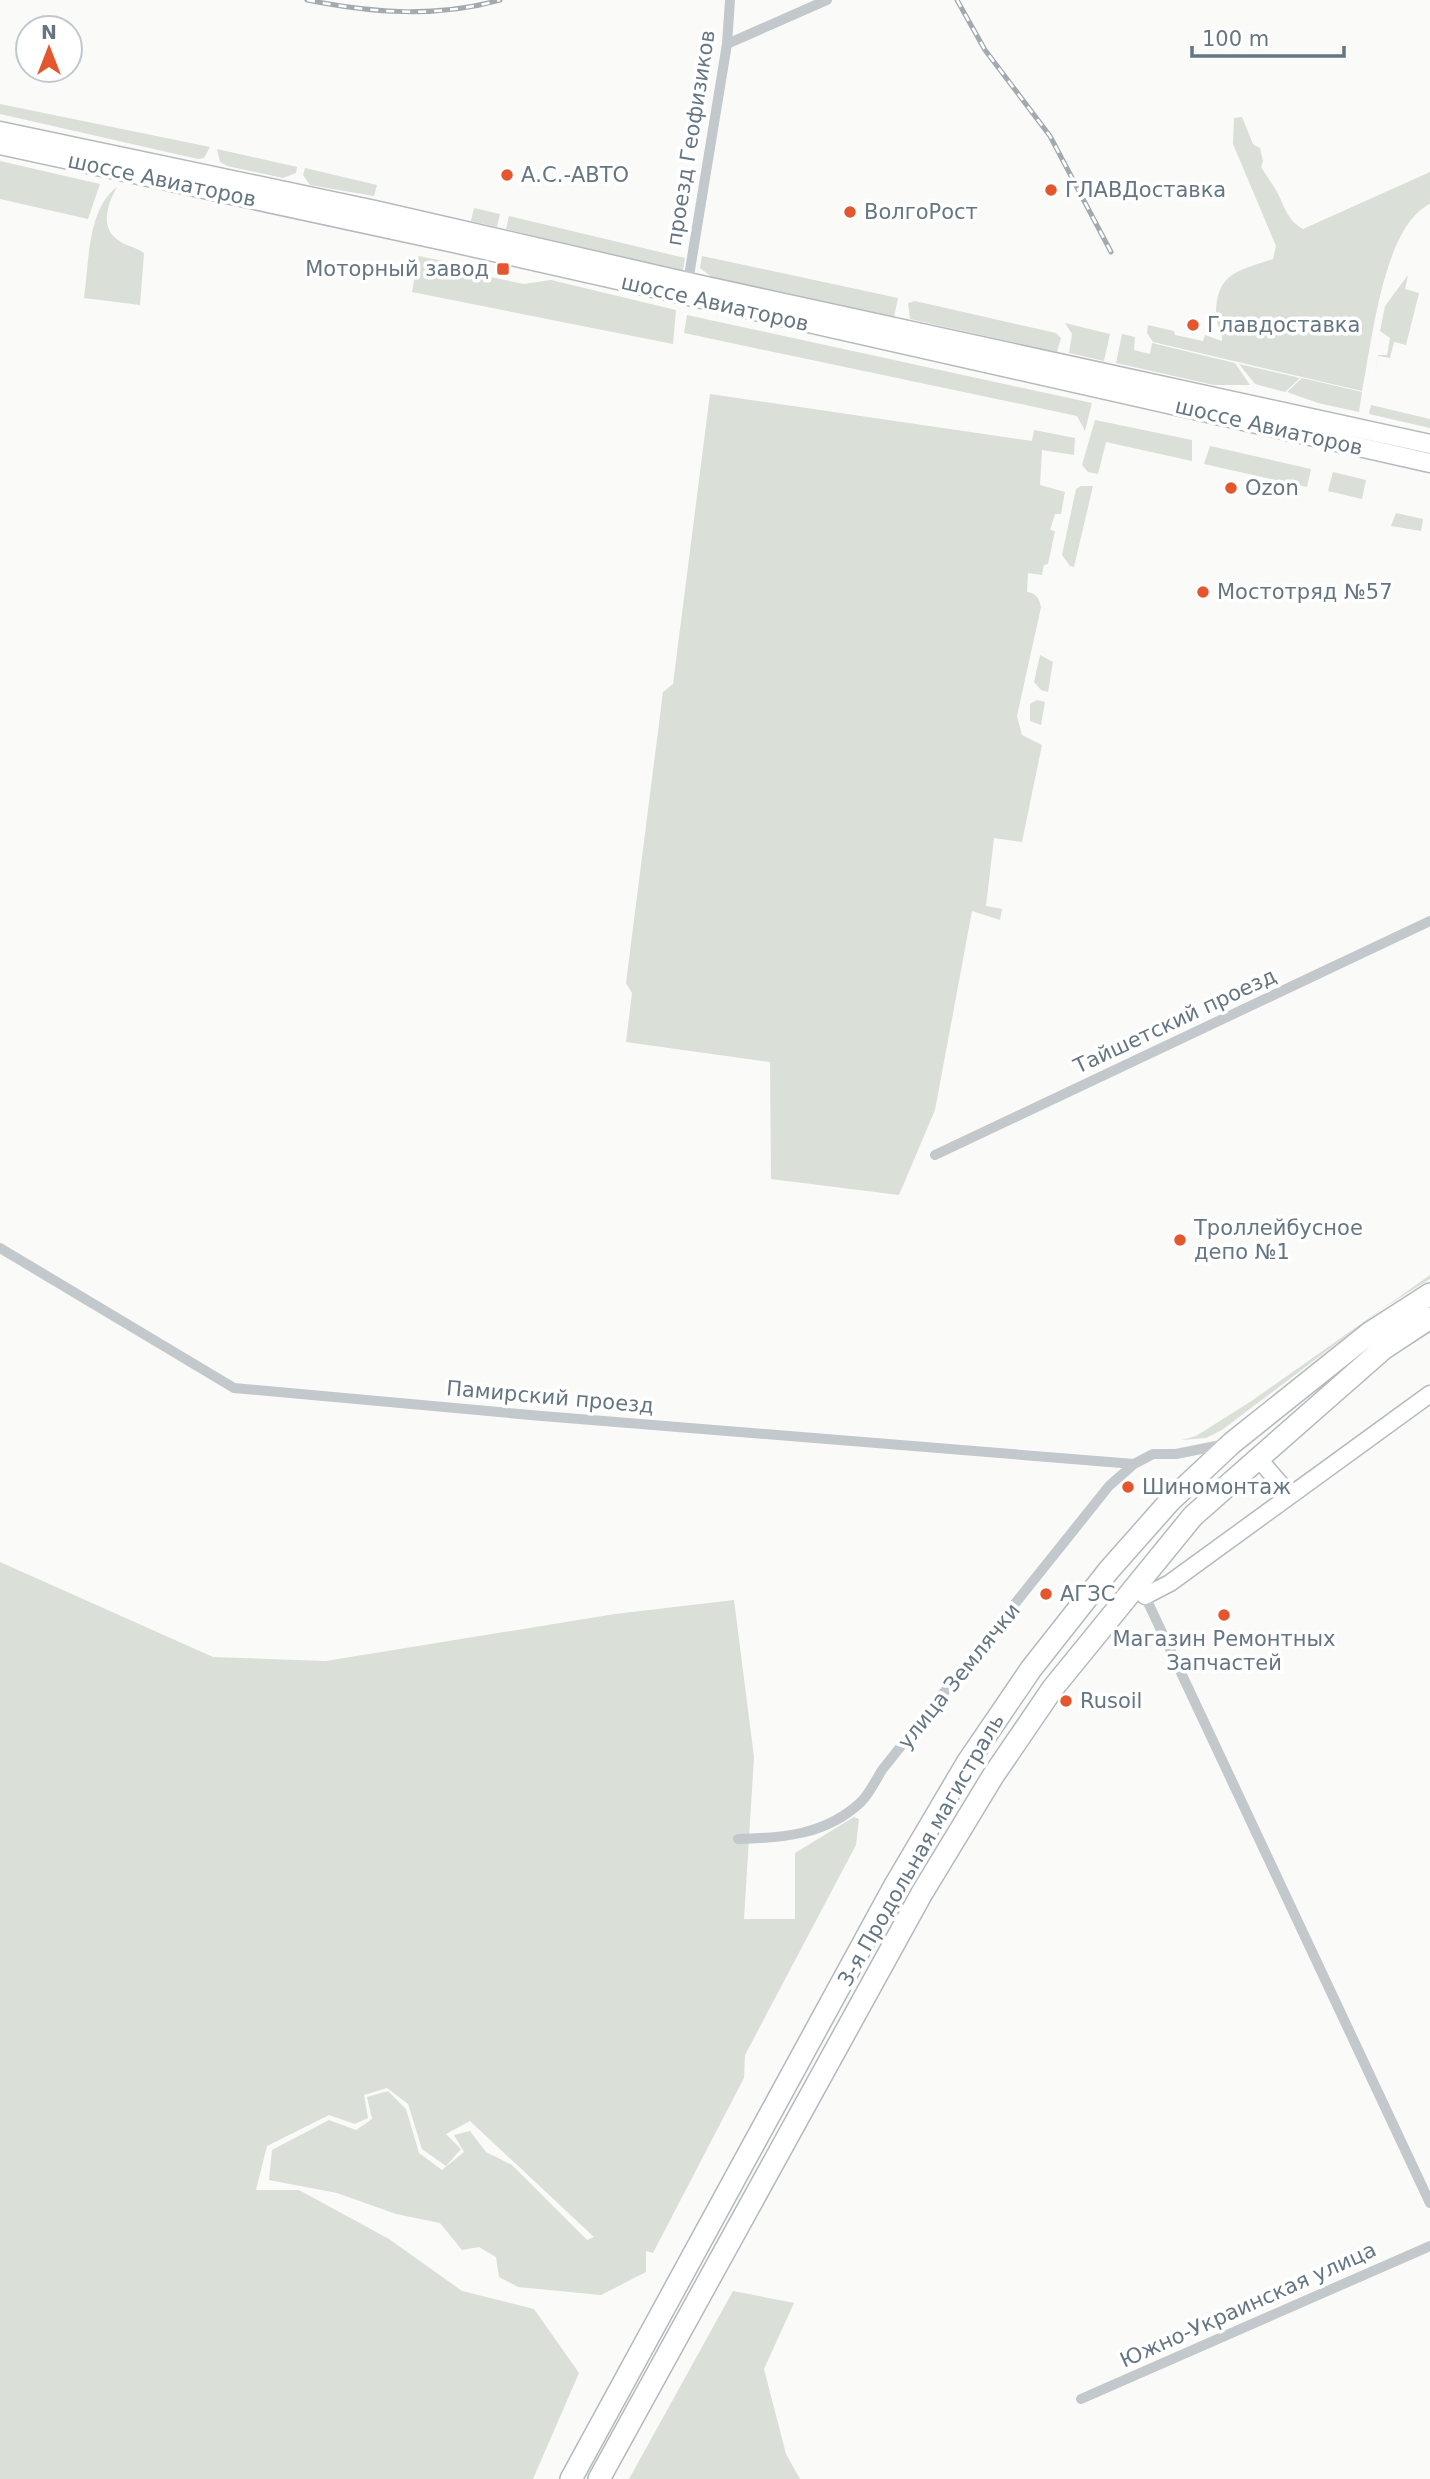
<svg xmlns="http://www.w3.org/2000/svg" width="1430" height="2479" viewBox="0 0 1430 2479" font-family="'DejaVu Sans',sans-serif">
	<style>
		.green { fill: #dadfd7 }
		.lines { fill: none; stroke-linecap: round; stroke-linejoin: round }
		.secondary-casing { stroke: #b3babf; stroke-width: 19 }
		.primary-casing { stroke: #b5babe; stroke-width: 21 }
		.highway-casing { stroke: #b4b9bd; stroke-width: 24 }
		.street { stroke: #c3c8cc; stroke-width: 10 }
		.secondary { stroke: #fff; stroke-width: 16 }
		.primary { stroke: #fff; stroke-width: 18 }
		.highway { stroke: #fff; stroke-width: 21 }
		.rail-casing { stroke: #a2aab0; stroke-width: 5 }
		.rail { stroke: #fff; stroke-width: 2.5; stroke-dasharray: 8; stroke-linecap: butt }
		.poi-dot { fill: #e4572e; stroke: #fff; stroke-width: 2.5 }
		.labels { text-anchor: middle; stroke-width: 7; stroke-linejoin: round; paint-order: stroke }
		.street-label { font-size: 21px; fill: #657683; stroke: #fff }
		.poi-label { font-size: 21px; fill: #657683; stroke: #fff; text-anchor: start }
	</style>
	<rect width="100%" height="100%" fill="#fafaf8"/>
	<path class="green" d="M0,104L210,147L204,158L198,159L0,114Z
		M1242,117L1253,144L1260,148L1263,161L1261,167C1266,176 1273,184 1277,192C1285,207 1287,220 1303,229L1430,172V204C1383,226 1372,343 1362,391L1153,342L1147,333L1148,325L1174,331L1175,335L1203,341L1205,335L1222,341C1223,332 1216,325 1216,315C1216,272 1239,271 1273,259L1276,246L1233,144L1234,118Z
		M217,149L297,167L296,173L283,178L227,166L220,162Z
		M0,161L100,184L88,219L0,199Z
		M305,168L377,185L374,196L310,185L303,175Z
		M117,187C108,203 99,227 118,240C125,246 136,247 144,253L140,305L84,298C89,264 87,209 117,187Z
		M474,208L500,214L497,227L471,221Z
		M509,216L685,258L683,271L506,229Z
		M418,256L459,264L481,275L524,284L551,280L676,310L673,344L412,292Z
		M702,256L898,298L894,317L713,278L700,268Z
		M1408,275L1405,289L1419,293L1406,345L1394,342L1390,358L1378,356L1374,380L1378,355H1387L1390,338L1380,331L1385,306Z
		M915,301L1056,333L1061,338L1057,352L910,319L908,303Z
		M687,315L1092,403L1085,431L1077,416L684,333Z
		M1065,323L1110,334L1104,361L1069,353L1072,334Z
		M1122,334L1135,337L1134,350L1150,354L1152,343L1235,363L1250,385H1214L1116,363Z
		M1239,364L1300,378L1285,392L1255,384Z
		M1302,378L1362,392L1359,412L1318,403L1287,392Z
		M710,394L1032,441L1034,430L1075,438L1074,455L1042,450L1040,485L1065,492L1061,514H1055L1050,530L1055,531L1048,564L1044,565L1042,575L1028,573L1027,592C1036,593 1039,598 1041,607L1017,716L1022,735L1042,745L1022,842L994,838L986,906L1002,909L1000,920L972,911L935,1110L899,1195L771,1179L770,1062L626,1042L632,993L626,983L663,692L673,684Z
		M1371,405L1430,419V428L1369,414Z
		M1095,420L1192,440V461L1106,442L1098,474L1088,472L1082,465Z
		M1210,446L1311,469L1307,487L1204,464Z
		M1333,472L1366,480L1362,499L1328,491Z
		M1081,486H1093L1074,567L1070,566L1062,555L1076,489Z
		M1396,513L1423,519L1421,531L1391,526Z
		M1040,655L1053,662L1048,692L1041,690L1034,682Z
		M1037,700L1045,702L1041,725L1030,721V704Z
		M1430,1275V1279L1385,1307L1222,1430L1206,1438L1182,1440L1196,1436L1250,1402Z
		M0,1562L213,1657L326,1661L615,1614L734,1600L754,1757L744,1919H795V1853L854,1817L859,1819L856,1845L745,2055L744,2078L653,2253L646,2251V2272L601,2295L518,2287L499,2277L496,2257L479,2247L462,2250L440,2223L396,2214L337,2193L269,2180L272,2150L329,2120L356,2130L372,2119L367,2097L388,2091L406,2109L419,2153L442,2170L464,2152L454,2135L470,2131L486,2152L512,2165L587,2240L594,2237L470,2121L446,2134L461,2149L446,2166L422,2149L408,2104L387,2088L364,2095L368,2118L355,2124L329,2115L267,2146L256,2190H299L389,2239L462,2291L534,2309L579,2373L533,2479H0Z
		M733,2291L794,2303L764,2369L786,2454L800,2479H629Z"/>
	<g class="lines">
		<g class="secondary-casing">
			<path id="secondary" d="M1257,1457L1289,1494
				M1145,1596L1170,1583L1430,1394"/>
		</g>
		<g class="primary-casing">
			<path id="primary" d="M0,131L375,210L688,282L1430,444
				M0,145L458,244L1430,463"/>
		</g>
		<g class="highway-casing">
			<path id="highway" d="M571,2479L895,1885L967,1763L1031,1669L1109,1570L1170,1501L1232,1443L1371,1332L1430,1294
				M599,2479L922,1893L993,1776L1053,1688L1193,1516L1383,1349L1430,1318"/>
		</g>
		<path class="street" d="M727,44L827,0
			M687,288L727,44L730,0
			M935,1155L1430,921
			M0,1248L234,1388L542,1416L1134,1464
			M1145,1596L1430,2203
			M738,1839C783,1838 826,1835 861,1802C869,1794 876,1780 882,1770L1109,1486L1134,1464L1153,1454H1176L1226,1444
			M1081,2399L1430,2246"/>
		<use href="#secondary" class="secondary"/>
		<use href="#primary" class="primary"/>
		<use href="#highway" class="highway"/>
		<g class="rail-casing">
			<path id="rail" d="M307,0C373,13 435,18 500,0
				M957,0L985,50L1050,136L1111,252"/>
		</g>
		<use href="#rail" class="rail"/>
	</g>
	<g class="poi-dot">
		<circle cx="507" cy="175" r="7"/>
		<circle cx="1051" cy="190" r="7"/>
		<circle cx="850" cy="212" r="7"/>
		<rect x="496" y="262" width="14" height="14" rx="3.5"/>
		<circle cx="1193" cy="325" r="7"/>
		<circle cx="1231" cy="488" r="7"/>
		<circle cx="1203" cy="592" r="7"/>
		<circle cx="1180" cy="1240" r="7"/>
		<circle cx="1128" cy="1487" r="7"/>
		<circle cx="1046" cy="1594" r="7"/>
		<circle cx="1224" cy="1615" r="7"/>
		<circle cx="1066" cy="1701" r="7"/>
	</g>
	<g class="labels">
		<g class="street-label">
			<text transform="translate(691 138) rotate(-81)" y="7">проезд Геофизиков</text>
			<text transform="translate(162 180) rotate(12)" y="7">шоссе Авиаторов</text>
			<text transform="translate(715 303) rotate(13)" y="7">шоссе Авиаторов</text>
			<text transform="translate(1269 427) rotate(13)" y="7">шоссе Авиаторов</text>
			<text transform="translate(1175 1021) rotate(-25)" y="7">Тайшетский проезд</text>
			<text transform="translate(550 1397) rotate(5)" y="7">Памирский проезд</text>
			<text transform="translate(959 1676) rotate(-51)" y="7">улица Землячки</text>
			<text transform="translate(921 1850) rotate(-60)" y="7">3-я Продольная магистраль</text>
			<text transform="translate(1248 2305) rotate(-24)" y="7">Южно-Украинская улица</text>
		</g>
		<g class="poi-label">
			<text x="521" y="182">А.С.-АВТО</text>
			<text x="1065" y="197">ГЛАВДоставка</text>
			<text x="864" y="219">ВолгоРост</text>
			<text x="489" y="276" text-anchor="end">Моторный завод</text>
			<text x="1207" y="332">Главдоставка</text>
			<text x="1245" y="495">Ozon</text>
			<text x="1217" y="599">Мостотряд №57</text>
			<text x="1194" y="1235">Троллейбусное<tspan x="1194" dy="24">депо №1</tspan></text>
			<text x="1142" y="1494">Шиномонтаж</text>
			<text x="1060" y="1601">АГЗС</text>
			<text x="1224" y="1646" text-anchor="middle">Магазин Ремонтных<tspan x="1224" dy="24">Запчастей</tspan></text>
			<text x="1080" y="1708">Rusoil</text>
		</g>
	</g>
	<g transform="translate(49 49)"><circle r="33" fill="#ffffff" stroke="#c1c8cd" stroke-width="2"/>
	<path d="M0-5L12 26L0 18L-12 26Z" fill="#e4572e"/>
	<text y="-10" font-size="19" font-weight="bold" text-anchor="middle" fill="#657683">N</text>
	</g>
	<path d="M1192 46v10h152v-10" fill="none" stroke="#657683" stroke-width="3.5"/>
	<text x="1202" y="46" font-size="21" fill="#657683" stroke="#ffffff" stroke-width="5" paint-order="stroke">100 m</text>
</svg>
